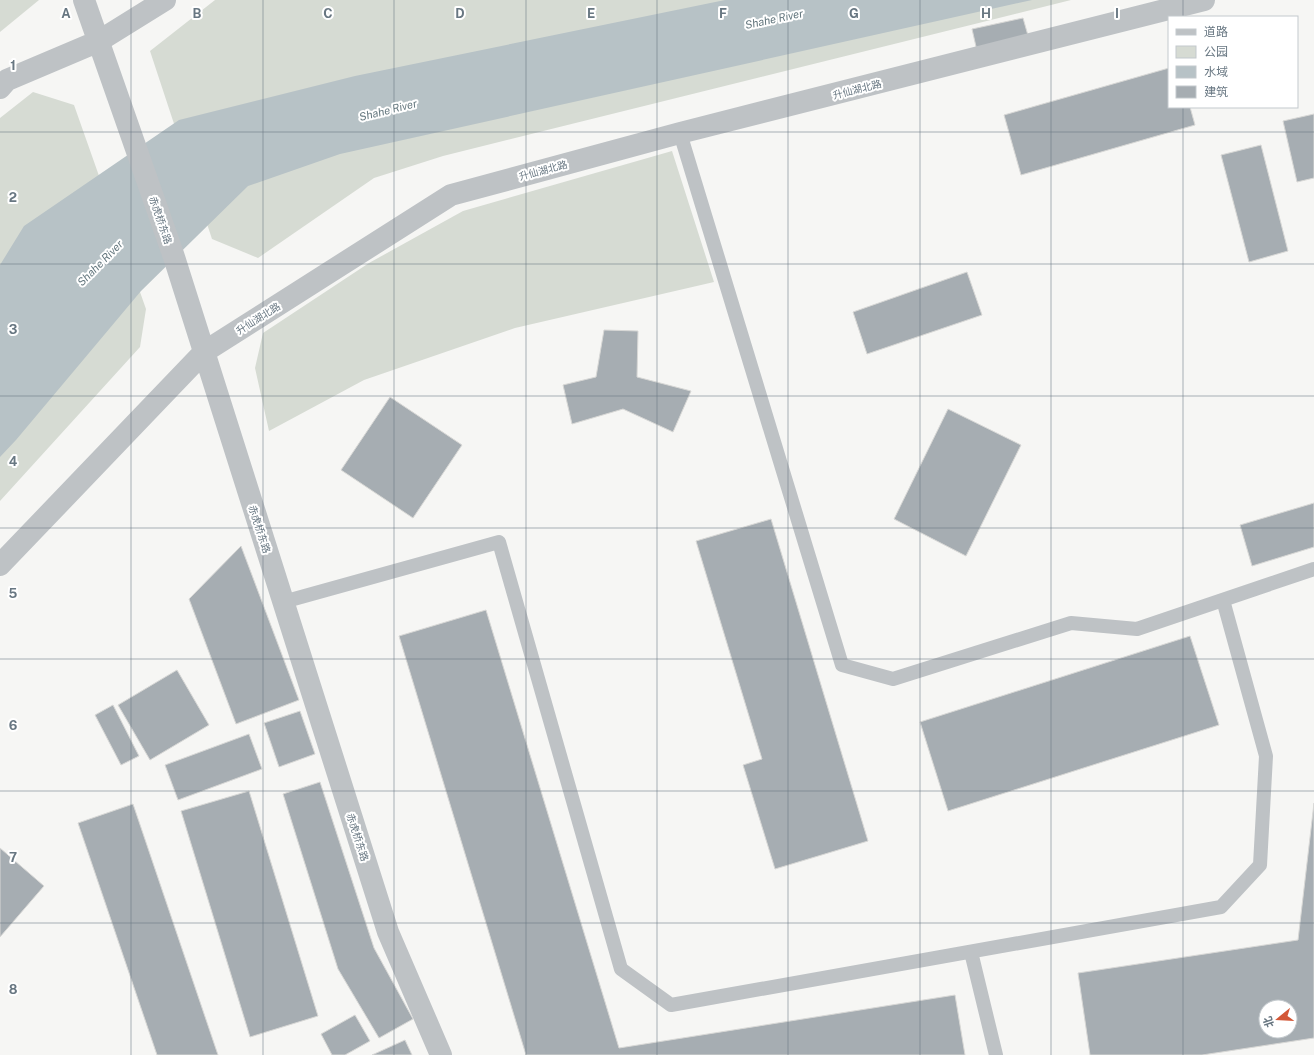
<svg xmlns="http://www.w3.org/2000/svg" width="1314" height="1055" viewBox="0 0 1314 1055" font-family="'Public Sans','Noto Sans SC',sans-serif">
	<style>
		.green { fill: #d6dbd3 }
		.water { fill: #b7c2c6 }
		.building { fill: #a6adb2; stroke: #d8d8d6; fill-rule: evenodd }
		.lines { fill: none; stroke-linecap: round; stroke-linejoin: round }
		.service { stroke: #bec2c5; stroke-width: 14 }
		.minor { stroke: #bec2c5; stroke-width: 22 }
		.grid { fill: none; stroke: #687782; stroke-width: 1; stroke-opacity: 0.55 }
		.labels { text-anchor: middle; stroke-width: 4; stroke-linejoin: round; paint-order: stroke }
		.street-label { font-size: 10px; fill: #687782; stroke: #fff }
		.water-label { font-size: 11px; font-style: italic; fill: #64777e; stroke: #fff }
		.grid-label { font-size: 13px; text-anchor: middle; font-weight: bold; fill: #687782; stroke: #fff; stroke-width: 4; stroke-linejoin: round; paint-order: stroke }
	</style>
	<rect width="100%" height="100%" fill="#f6f6f4"/>
	<path class="green" d="M0,0H39L0,32Z
		M215,0H1071L443,156L374,178L258,258L212,239L150,51Z
		M33,92L74,105L146,309L140,347L0,501V118Z
		M672,151L714,282L515,328L364,380L269,431L255,368L263,333L369,263L463,211Z"/>
	<path class="water" d="M725,0H1032L340,154L248,186L141,291L16,440L0,457V265L24,226L179,120L355,76Z"/>
	<path class="building" d="M1023,18L1029,39L977,51L972,29Z
		M1169,68V107H1190L1195,125L1021,175L1004,115Z
		M1314,114V178L1297,182L1283,121Z
		M1261,145L1288,251L1249,262L1221,155Z
		M967,272L982,315L867,354L853,312Z
		M604,330L638,331L637,377L691,391L673,432L623,409L572,424L563,385L596,377Z
		M390,397L462,445L413,518L341,470Z
		M948,409L1021,445L966,556L894,519Z
		M1314,503V547L1252,566L1240,525Z
		M771,519L868,841L775,869L743,765L762,759L696,541Z
		M241,546L299,700L236,724L189,599Z
		M486,610L619,1048L955,995L965,1055H526L399,636Z
		M1190,636L1219,725L948,811L920,722Z
		M177,670L209,725L150,760L118,705Z
		M113,705L139,756L121,765L95,715Z
		M300,711L315,754L279,767L264,723Z
		M249,734L262,769L178,800L165,765Z
		M320,782L374,948L413,1019L379,1038L338,969L283,794Z
		M249,791L318,1016L250,1037L181,811Z
		M1314,803V1038L1202,1055H1090L1078,973L1298,940ZM1266,1007H1290V1031H1266Z
		M133,804L218,1055H157L78,823Z
		M0,848L44,886L0,937Z
		M355,1015L370,1041L345,1055H332L321,1034Z
		M405,1040L412,1055H372Z"/>
	<g class="lines">
		<path class="service" d="M680,133L842,665L893,679L1071,623L1137,629L1314,569
			M283,602L499,542L621,969L671,1005L1221,907L1260,865L1266,756L1223,600
			M971,952L996,1055"/>
		<path class="minor" d="M84,0L174,257L388,932L441,1055
			M0,88L7,80L99,41L165,0
			M0,565L204,352L451,195L680,133L1204,0"/>
	</g>
	<path class="grid" d="M131,0V1055M263,0V1055M394,0V1055M526,0V1055M657,0V1055M788,0V1055M920,0V1055M1051,0V1055M1183,0V17M1183,107V1055M0,132H1314M0,264H1314M0,396H1314M0,528H1314M0,659H1314M0,791H1314M0,923H1314"/>
	<g class="labels">
		<g class="street-label">
			<text transform="translate(857 89) rotate(-14)" y="4">升仙湖北路</text>
			<text transform="translate(543 170) rotate(-15)" y="4">升仙湖北路</text>
			<text transform="translate(161 220) rotate(71)" y="4">赤虎桥东路</text>
			<text transform="translate(258 318) rotate(-32)" y="4">升仙湖北路</text>
			<text transform="translate(260 529) rotate(72)" y="4">赤虎桥东路</text>
			<text transform="translate(358 837) rotate(72)" y="4">赤虎桥东路</text>
		</g>
		<g class="water-label">
			<text transform="translate(774 19) rotate(-12)" y="4">Shahe River</text>
			<text transform="translate(388 110) rotate(-14)" y="4">Shahe River</text>
			<text transform="translate(100 263) rotate(-45)" y="4">Shahe River</text>
		</g>
	</g>
	<g class="grid-label">
		<text x="66" y="18">A</text>
		<text x="197" y="18">B</text>
		<text x="328" y="18">C</text>
		<text x="460" y="18">D</text>
		<text x="591" y="18">E</text>
		<text x="723" y="18">F</text>
		<text x="854" y="18">G</text>
		<text x="986" y="18">H</text>
		<text x="1117" y="18">I</text>
		<text x="13" y="70">1</text>
		<text x="13" y="202">2</text>
		<text x="13" y="334">3</text>
		<text x="13" y="466">4</text>
		<text x="13" y="598">5</text>
		<text x="13" y="730">6</text>
		<text x="13" y="862">7</text>
		<text x="13" y="994">8</text>
	</g>
	<rect x="1168" y="16" width="130" height="92" fill="#ffffff" stroke="#c3c9cd"/>
	<rect x="1176" y="29" width="20" height="6" fill="#bec2c5" stroke="#c3c9cd"/>
	<text x="1204" y="36" font-size="12" fill="#687782">道路</text>
	<rect x="1176" y="46" width="20" height="12" fill="#d6dbd3" stroke="#c3c9cd"/>
	<text x="1204" y="56" font-size="12" fill="#687782">公园</text>
	<rect x="1176" y="66" width="20" height="12" fill="#b7c2c6" stroke="#c3c9cd"/>
	<text x="1204" y="76" font-size="12" fill="#687782">水域</text>
	<rect x="1176" y="86" width="20" height="12" fill="#a6adb2" stroke="#c3c9cd"/>
	<text x="1204" y="96" font-size="12" fill="#687782">建筑</text>
	<g transform="translate(1278 1019) rotate(252)"><circle r="19" fill="#ffffff" stroke="#c3c9cd"/>
	<path d="M0-3L7 15L0 10L-7 15Z" fill="#d35737"/>
	<text y="-6" font-size="11" font-weight="bold" text-anchor="middle" fill="#687782">北</text>
	</g>
</svg>
